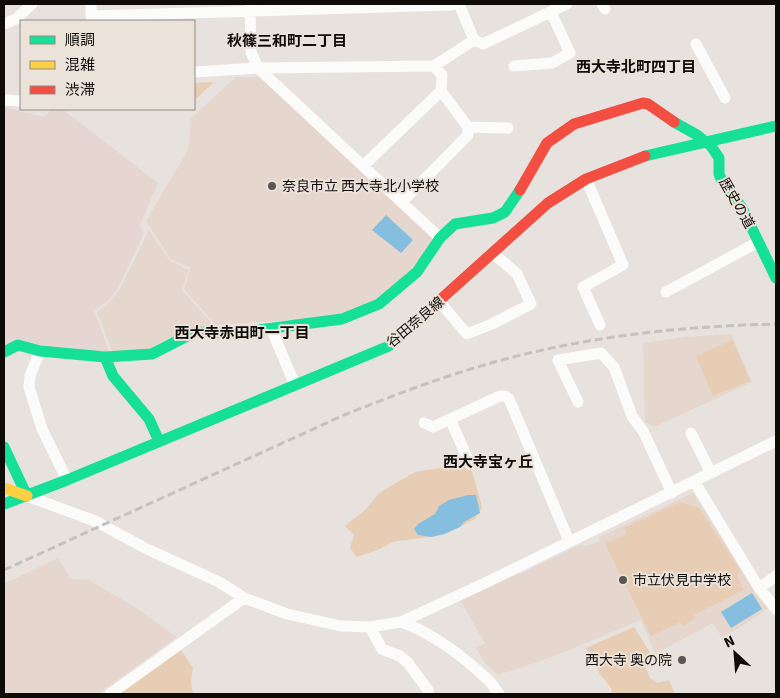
<svg xmlns="http://www.w3.org/2000/svg" width="780" height="698" viewBox="0 0 780 698" font-family="Signika,'Noto Sans JP',sans-serif">
	<style>
		.education { fill: #e5d7cd }
		.medical { fill: #e6d6d2 }
		.green { fill: #e7cdb3 }
		.water { fill: #86bedf }
		.lines { fill: none; stroke-linecap: round; stroke-linejoin: round }
		.street { stroke: #fbfbfa; stroke-width: 11 }
		.fast { stroke: #16e098; stroke-width: 11 }
		.slow { stroke: #ffcf43; stroke-width: 11 }
		.jam { stroke: #f24e42; stroke-width: 11 }
		.rail { stroke: #c3c2c0; stroke-width: 3; stroke-dasharray: 8 4; stroke-linecap: butt }
		.poi-dot { fill: #5a5653; stroke: #ebe2d9; stroke-width: 2 }
		.labels { text-anchor: middle; stroke-width: 4; stroke-linejoin: round; paint-order: stroke }
		.poi-label { font-size: 14px; fill: #0e0b09; stroke: #ebe2d9; text-anchor: start }
		.street-label { font-size: 14px; fill: #0e0b09; stroke: #ebe2d9 }
		.neighbourhood-label { font-size: 15px; font-weight: bold; fill: #0e0b09; stroke: #ebe2d9 }
	</style>
	<rect width="100%" height="100%" fill="#e7e2dd"/>
	<path class="education" d="M236,77H260L433,237L414,273L378,302L341,317L216,325L184,289L191,268L171,259L146,221L188,150L191,118Z
		M149,230L170,261L189,270L182,290L215,327L151,353H113L97,312L109,303L120,289Z
		M731,334L752,382L654,427L645,422L643,343L685,337Z
		M693,493L752,586L769,607L746,624L722,637L713,623L655,654L641,620L552,657L498,675L484,662L476,648L485,643L460,600L517,570L520,574L582,544L586,546L600,541L599,537Z
		M58,558L71,579L89,580L136,608L177,637L98,694H4V584Z"/>
	<path class="medical" d="M4,107L44,117L53,109H62L158,183L140,225L144,233L118,288L108,301L94,310L109,352L4,345Z"/>
	<path class="green" d="M214,82L194,101V83Z
		M733,340L750,381L713,396L696,356Z
		M463,464L472,471L482,507L475,519L443,535L392,542L380,549L357,557L350,548L354,535L345,526L365,510L379,493L415,472Z
		M680,502L699,508L741,572L737,576L744,590L694,615L696,618L683,626L680,622L651,636L605,544L627,534L624,528Z
		M634,627L651,654L643,662L650,678L658,683L669,680L675,694H612L611,688L600,674L586,648Z
		M181,650L193,668L191,682L193,694H120Z"/>
	<path class="water" d="M386,215L413,240L401,253L372,230Z
		M468,495H476L480,513L464,522L460,527L444,534L431,537L418,535L414,529L418,524L435,514L439,506L449,500Z
		M752,593L762,609L731,628L721,612Z"/>
	<g class="lines">
		<path class="street" d="M91,4V16
			M602,4L605,9
			M250,6L251,52L258,68L440,238
			M92,21L91,16L449,5L455,4
			M4,24L16,19L32,4
			M474,40L483,44L567,4
			M696,44L725,98
			M514,66L552,63L570,53L551,12
			M194,72L258,68L434,66L474,40L459,4
			M4,100L21,101
			M468,127L508,128
			M363,166L441,91L442,75L434,66
			M586,179L623,265L583,287L600,325
			M402,202L468,135V127L441,91
			M666,292L758,242
			M439,301L467,334L492,324L531,304L517,274L493,253
			M271,328L295,385
			M40,351L30,376L29,387L42,429L67,480
			M578,402L558,360L601,353L614,367L632,416L643,431L672,493
			M450,419L470,464
			M424,423L433,427L500,396H505L509,399L569,541
			M691,433L711,473
			M694,481L759,588L776,609
			M27,496L95,521L147,549L219,582L244,598L287,614L341,626L370,627L401,622L481,585L776,441
			M759,588L776,576
			M401,622C431,632 464,657 487,679C492,683 495,689 499,694
			M370,627L382,649L400,656L408,663L428,690V694
			M110,694L244,598"/>
		<path class="fast" d="M674,122L697,135L711,146L719,158V174L722,181L742,208L776,278
			M645,156L776,126
			M4,352L18,345L40,351L105,357L152,354L195,332L236,333L342,319L379,304L417,272L440,238L455,224L493,218L505,212L520,190
			M105,357L113,376L149,419L159,441
			M4,447L27,496
			M4,504L67,480L389,346L440,300"/>
		<path class="slow" d="M4,488L27,496"/>
		<path class="jam" d="M520,190L547,143L574,124L643,103L648,104L674,122
			M440,300L548,203L586,179L645,156"/>
		<path class="rail" d="M4,570L344,415C399,393 455,372 513,357C599,335 688,326 776,324"/>
	</g>
	<g class="poi-dot">
		<circle cx="272" cy="186" r="5"/>
		<circle cx="623" cy="580" r="5"/>
		<circle cx="682" cy="660" r="5"/>
	</g>
	<g class="labels">
		<g class="poi-label">
			<text x="282" y="191">奈良市立 西大寺北小学校</text>
			<text x="633" y="585">市立伏見中学校</text>
			<text x="672" y="665" text-anchor="end">西大寺 奥の院</text>
		</g>
		<g class="street-label">
			<text transform="translate(737 203) rotate(60)" y="5">歴史の道</text>
			<text transform="translate(415 322) rotate(-40)" y="5">谷田奈良線</text>
		</g>
		<g class="neighbourhood-label">
			<text x="287" y="46">秋篠三和町二丁目</text>
			<text x="636" y="72">西大寺北町四丁目</text>
			<text x="242" y="338">西大寺赤田町一丁目</text>
			<text x="488" y="467">西大寺宝ヶ丘</text>
		</g>
	</g>
	<rect width="780" height="698" fill="none" stroke="#0e0b09" stroke-width="10"/>
	<rect x="20" y="20" width="175" height="90" fill="#ebe2d9" stroke="#938c86"/>
	<rect x="30" y="36" width="25" height="8" fill="#16e098" stroke="#938c86"/>
	<text x="65" y="45" font-size="15" fill="#0e0b09">順調</text>
	<rect x="30" y="61" width="25" height="8" fill="#ffcf43" stroke="#938c86"/>
	<text x="65" y="70" font-size="15" fill="#0e0b09">混雑</text>
	<rect x="30" y="86" width="25" height="8" fill="#f24e42" stroke="#938c86"/>
	<text x="65" y="95" font-size="15" fill="#0e0b09">渋滞</text>
	<g transform="translate(735 653) rotate(334)" stroke="#ebe2d9" stroke-width="4" paint-order="stroke">
	<path d="M0-4L9 19L0 12L-9 19Z" fill="#0e0b09"/>
	<text y="-8" font-size="14" font-weight="bold" text-anchor="middle" fill="#0e0b09">N</text>
	</g>
</svg>
